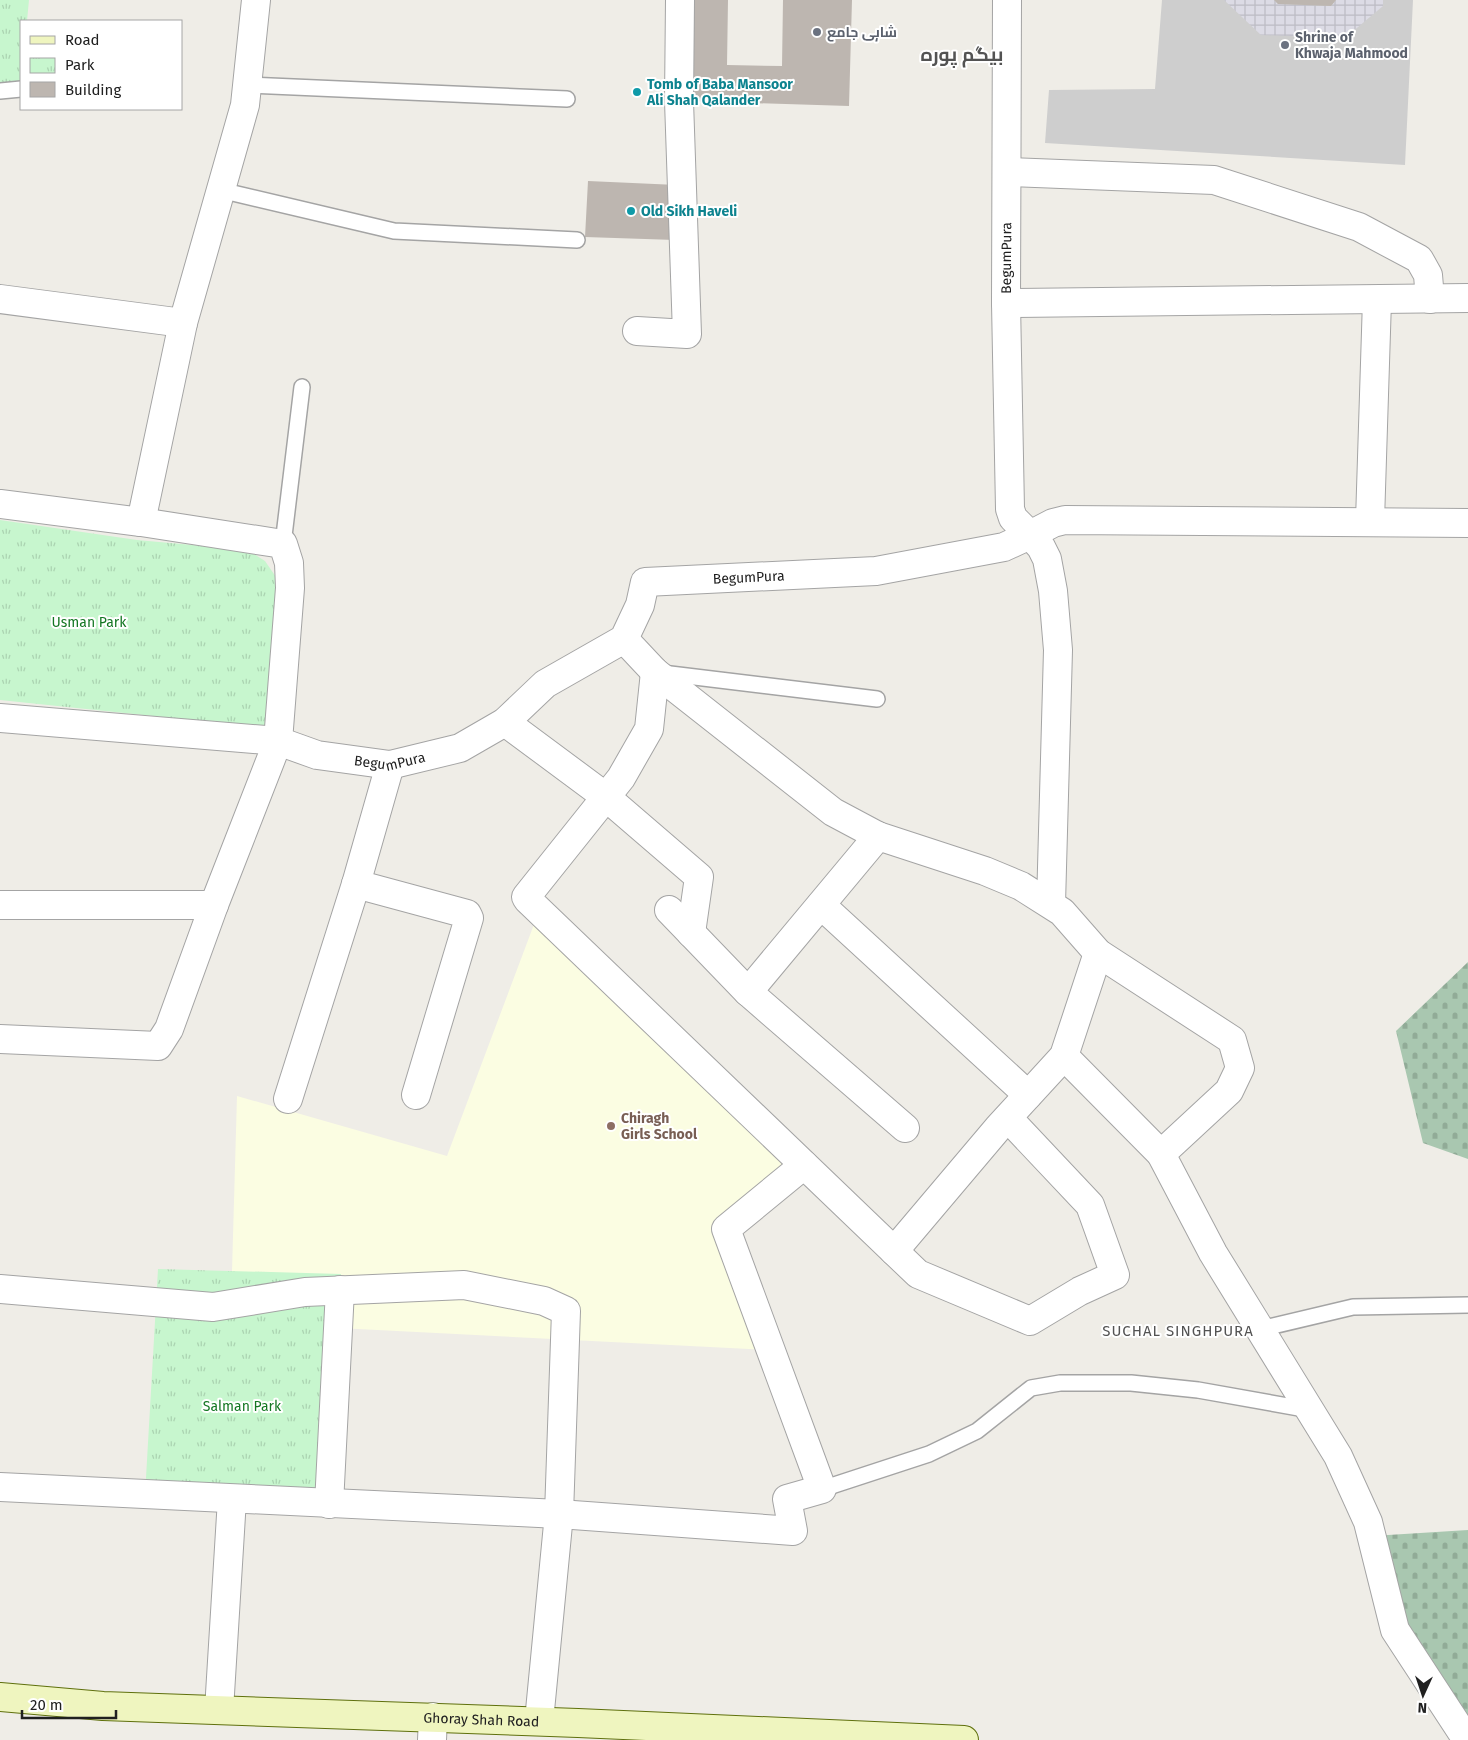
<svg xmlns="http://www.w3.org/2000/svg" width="1468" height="1740" viewBox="0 0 1468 1740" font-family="'Fira Sans',Cairo,sans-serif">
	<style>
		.education { fill: #fbfde2 }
		.religious { fill: #cecece }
		.cemetery { fill: url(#cemetery-stones) }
		.park { fill: url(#park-tufts) }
		.plaza { fill: url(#plaza-grid) }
		.building { fill: #bdb6b0 }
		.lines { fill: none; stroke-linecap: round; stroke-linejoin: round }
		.lane-casing { stroke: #a4a4a4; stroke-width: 18 }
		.street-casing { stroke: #a4a4a4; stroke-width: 30 }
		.secondary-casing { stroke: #5f700d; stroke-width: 30 }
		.lane { stroke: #fff; stroke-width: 15 }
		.street { stroke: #fff; stroke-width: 28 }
		.secondary { stroke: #eff5bf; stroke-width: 28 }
		.worship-dot { fill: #6b7280; stroke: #fff; stroke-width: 2 }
		.culture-dot { fill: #0f9aa8; stroke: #fff; stroke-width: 2 }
		.education-dot { fill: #8d6e63; stroke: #fff; stroke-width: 2 }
		.labels { text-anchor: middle; stroke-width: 4; stroke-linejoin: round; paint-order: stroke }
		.worship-label { font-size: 14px; font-weight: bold; fill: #5b616d; stroke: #fff; text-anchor: start }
		.culture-label { font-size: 14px; font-weight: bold; fill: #0d838f; stroke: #fff; text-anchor: start }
		.street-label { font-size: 14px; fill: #202020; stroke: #fff }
		.park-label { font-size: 14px; fill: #147723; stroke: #fff }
		.education-label { font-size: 14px; font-weight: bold; fill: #785e54; stroke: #fff; text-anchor: start }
		.neighbourhood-label { font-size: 15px; letter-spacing: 1px; fill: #535353; stroke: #fff }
		.district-label { font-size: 19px; font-weight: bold; fill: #535353; stroke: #fff }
	</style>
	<defs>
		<pattern id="cemetery-stones" width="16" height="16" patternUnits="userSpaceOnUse" patternTransform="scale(1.25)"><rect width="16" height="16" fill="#a9c7b0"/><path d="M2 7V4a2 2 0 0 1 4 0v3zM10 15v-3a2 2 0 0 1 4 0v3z" fill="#91ab97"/></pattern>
		<pattern id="park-tufts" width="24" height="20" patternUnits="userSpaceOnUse" patternTransform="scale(1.25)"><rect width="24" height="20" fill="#c7f6ce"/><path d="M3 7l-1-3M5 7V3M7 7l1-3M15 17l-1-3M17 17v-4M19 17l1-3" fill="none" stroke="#abd3b1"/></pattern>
		<pattern id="plaza-grid" width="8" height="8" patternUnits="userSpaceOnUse" patternTransform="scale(1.25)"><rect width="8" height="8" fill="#dcdbe5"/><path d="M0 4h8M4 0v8" fill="none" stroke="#bcbcc4"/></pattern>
	</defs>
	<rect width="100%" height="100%" fill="#efede7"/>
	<path class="education" d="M539,911L804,1165L726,1230L770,1350L338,1328L232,1271L237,1096L447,1156Z"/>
	<path class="religious" d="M1162,0H1413L1405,165L1045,143L1049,90L1155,89Z"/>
	<path class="cemetery" d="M1468,962V1159L1423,1143L1396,1031Z
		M1468,1530V1734L1395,1630L1372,1536Z"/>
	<path class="park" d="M0,0H29L27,21H21V83L0,91Z
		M0,520L137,540L248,550L265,561L276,577L278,599L268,728L0,700Z
		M158,1269L341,1274L329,1504L145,1495Z"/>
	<path class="plaza" d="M1224,0H1274L1278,4L1331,6L1336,0H1383V6L1345,38L1261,35Z"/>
	<path class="building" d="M687,0H728L727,65L782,66L783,0H852L849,106L686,101Z
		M1274,0H1336L1331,6L1278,4Z
		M588,181L677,185L675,240L585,237Z"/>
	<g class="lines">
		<g class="lane-casing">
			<path id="lane" d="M247,85L567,99
				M0,91L21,89
				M220,190L394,231L577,240
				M283,544L302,387
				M662,673L877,699
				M1260,1329L1353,1307L1468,1305
				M822,1489L929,1454L977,1431L1031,1388L1060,1383H1131L1198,1390L1310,1410"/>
		</g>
		<g class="street-casing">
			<g id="street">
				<path d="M1007,172L1214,180L1359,227L1419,259L1428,275L1430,299"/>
				<path d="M0,299L183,323"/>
				<path d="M1006,303L1468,298"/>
				<path d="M637,331L687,334L679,101L680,0"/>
				<path d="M0,504L141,522L283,544L289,563L290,588L278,741L214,905L169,1029L158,1046L0,1039"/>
				<path d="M1370,521L1377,300"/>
				<path d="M141,522L183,323L245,105L256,0"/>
				<path d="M624,639L655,672L833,812L878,836L985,871L1021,886L1062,912L1098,953L1232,1040L1240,1068L1229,1091L1161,1154L1213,1253L1338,1456L1368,1522L1395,1630L1467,1740"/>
				<path d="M655,672L649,729L621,778L526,897L528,900L918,1274L1030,1321L1080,1291L1115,1275L1090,1205L1008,1118"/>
				<path id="s1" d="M0,718L278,741L317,755L390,765L460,748L505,722L545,684L624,639L640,605L645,582L876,571L1004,547L1030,535L1013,518L1010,509L1006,303L1007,0"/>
				<path d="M505,722L606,797L699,877L691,933"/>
				<path d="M356,884L467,914L469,918L416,1095"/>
				<path d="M1051,904L1058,650L1053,591L1047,559L1041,547L1030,535L1053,523L1065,520L1468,523"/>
				<path d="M0,905H214"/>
				<path d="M821,905L1028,1095"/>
				<path d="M669,910L748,992L905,1128"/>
				<path d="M748,992L878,836"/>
				<path d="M1064,1056L1161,1154"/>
				<path d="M288,1099L356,884L390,765"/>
				<path d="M894,1251L998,1128L1064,1056L1098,953"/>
				<path d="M0,1289L213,1307L305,1292L464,1285L544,1301L566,1311L559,1514L539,1721"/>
				<path d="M0,1487L559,1514L793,1531L787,1499L822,1489L726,1229L804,1165"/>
				<path d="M329,1504L340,1290"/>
				<path d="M219,1710L232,1499"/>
				<path d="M432,1740L433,1717"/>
			</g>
		</g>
		<g class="secondary-casing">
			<g id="secondary">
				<path id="s2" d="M0,1697L103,1706L578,1723L964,1740"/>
			</g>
		</g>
		<use href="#lane" class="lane"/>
		<use href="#street" class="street"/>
		<use href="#secondary" class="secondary"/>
	</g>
	<g class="worship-dot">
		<circle cx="817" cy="32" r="5"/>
		<circle cx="1285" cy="45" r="5"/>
	</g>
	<g class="culture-dot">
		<circle cx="637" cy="92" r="5"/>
		<circle cx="631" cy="211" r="5"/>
	</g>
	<circle class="education-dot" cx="611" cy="1126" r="5"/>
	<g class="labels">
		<g class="worship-label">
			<text x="827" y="37">شاہی جامع</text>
			<text x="1295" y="42">Shrine of<tspan x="1295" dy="16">Khwaja Mahmood</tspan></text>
		</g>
		<g class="culture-label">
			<text x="647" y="89">Tomb of Baba Mansoor<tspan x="647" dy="16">Ali Shah Qalander</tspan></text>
			<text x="641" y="216">Old Sikh Haveli</text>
		</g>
		<g class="street-label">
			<text dy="5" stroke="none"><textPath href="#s1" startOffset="1400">BegumPura</textPath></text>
			<text dy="5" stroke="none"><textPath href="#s1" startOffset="829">BegumPura</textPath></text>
			<text dy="5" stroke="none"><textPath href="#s1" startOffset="394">BegumPura</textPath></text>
			<text dy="5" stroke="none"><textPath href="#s2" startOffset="482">Ghoray Shah Road</textPath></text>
		</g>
		<g class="park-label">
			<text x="89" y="627">Usman Park</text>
			<text x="242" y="1411">Salman Park</text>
		</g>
		<g class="education-label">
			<text x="621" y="1123">Chiragh<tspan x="621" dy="16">Girls School</tspan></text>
		</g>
		<g class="neighbourhood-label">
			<text x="1178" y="1336">SUCHAL SINGHPURA</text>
		</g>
		<g class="district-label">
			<text x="962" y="61">بیگم پورہ</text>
		</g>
	</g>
	<rect x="20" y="20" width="162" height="90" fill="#ffffff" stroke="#a6a6a6"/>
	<rect x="30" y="36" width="25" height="8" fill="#eff5bf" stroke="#a6a6a6"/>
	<text x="65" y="45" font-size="15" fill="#202020">Road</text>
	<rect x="30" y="58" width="25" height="15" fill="url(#park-tufts)" stroke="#a6a6a6"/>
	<text x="65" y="70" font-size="15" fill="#202020">Park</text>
	<rect x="30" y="82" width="25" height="15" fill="#bdb6b0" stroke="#a6a6a6"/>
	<text x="65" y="95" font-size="15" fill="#202020">Building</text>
	<g transform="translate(1423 1695) rotate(183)" stroke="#ffffff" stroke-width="4" paint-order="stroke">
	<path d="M0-4L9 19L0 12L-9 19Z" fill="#202020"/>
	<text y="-8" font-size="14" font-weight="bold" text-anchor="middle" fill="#202020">N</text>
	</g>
	<path d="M22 1710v8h94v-8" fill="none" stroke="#202020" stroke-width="2.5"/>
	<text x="30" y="1710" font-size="15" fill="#202020" stroke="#ffffff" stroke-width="4" paint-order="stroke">20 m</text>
</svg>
